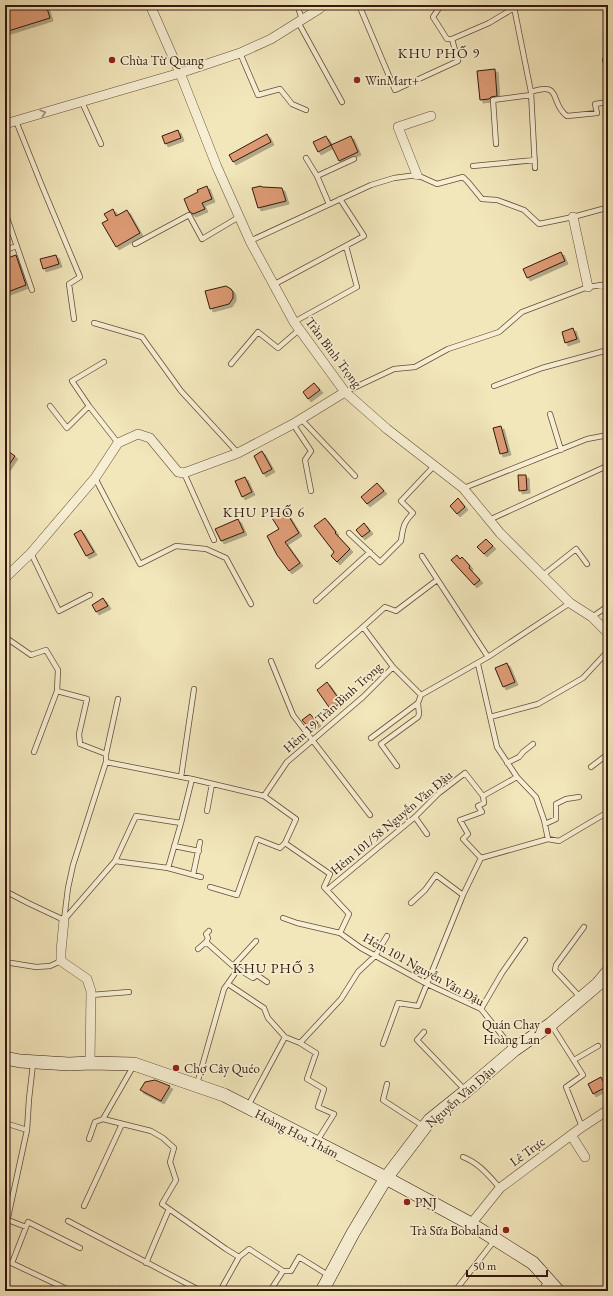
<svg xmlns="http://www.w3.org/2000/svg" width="613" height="1296" viewBox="0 0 613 1296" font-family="'EB Garamond',serif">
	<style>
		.building { fill: #dd9b75; stroke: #34190d; filter: url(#shadow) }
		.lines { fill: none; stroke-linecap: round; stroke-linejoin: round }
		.lane-casing { stroke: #644c38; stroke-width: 6 }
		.street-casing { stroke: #644c38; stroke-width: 10 }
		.secondary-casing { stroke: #34190d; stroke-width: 14 }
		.lane { stroke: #f7efd3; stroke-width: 4.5 }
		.street { stroke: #f7efd3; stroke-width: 9 }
		.secondary { stroke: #f7efd3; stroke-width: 13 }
		.oneway { stroke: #9f8f7a }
		.poi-dot { fill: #8f2418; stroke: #f7efd3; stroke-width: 1.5 }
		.labels { text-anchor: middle; stroke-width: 3.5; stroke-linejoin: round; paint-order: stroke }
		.poi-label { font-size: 13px; fill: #34190d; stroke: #f7efd3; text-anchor: start }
		.street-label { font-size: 13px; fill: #34190d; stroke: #f7efd3 }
		.neighbourhood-label { font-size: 14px; letter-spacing: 1px; fill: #34190d; stroke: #f7efd3 }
	</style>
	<defs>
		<filter id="shadow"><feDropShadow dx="3" dy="3" stdDeviation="0" flood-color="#0004"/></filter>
	</defs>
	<rect width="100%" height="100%" fill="#f2e6bb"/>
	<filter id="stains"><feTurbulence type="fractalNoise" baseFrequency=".005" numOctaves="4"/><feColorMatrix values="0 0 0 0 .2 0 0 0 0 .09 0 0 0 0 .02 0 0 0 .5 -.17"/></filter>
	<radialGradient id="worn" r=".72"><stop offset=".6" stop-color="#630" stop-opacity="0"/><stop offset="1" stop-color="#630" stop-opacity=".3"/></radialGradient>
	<path class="building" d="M5,5H46L50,18L5,32Z
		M495,69L497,96L491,97L489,99L480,100L477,71Z
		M178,130L181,138L165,144L162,136Z
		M267,134L271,142L233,162L229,155Z
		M326,136L331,145L318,152L313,142Z
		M351,136L358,152L339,161L331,145Z
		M207,186L212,199L202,203L205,209L193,214L189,211L184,199L198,192L197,190Z
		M261,186L262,187L282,188L286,201L258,208L252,188Z
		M113,209L116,216L127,210L140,233L116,247L102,223L108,220L104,214Z
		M561,252L565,261L527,278L523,269Z
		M16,255L26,285L5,293V259Z
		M56,255L59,264L43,269L40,259Z
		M226,286L231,289L233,292V298L229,304L210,309L205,291Z
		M573,328L577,339L565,343L562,332Z
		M314,383L320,390L308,399L303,392Z
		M501,426L508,452L500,454L493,428Z
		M5,449L15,456L5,471Z
		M262,451L272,469L263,474L254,456Z
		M518,475H526L527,490L519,491Z
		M245,477L252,492L242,497L235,481Z
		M377,483L384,491L367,504L361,497Z
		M458,498L465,507L457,514L450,506Z
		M285,510L299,533L285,542L300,563L289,571L277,555L267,536L279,529L272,518Z
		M325,518L336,532L335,533L350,549L337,562L331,556L334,552L314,526Z
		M238,519L244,532L221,541L215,529Z
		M364,523L370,531L362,537L356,530Z
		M81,530L94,552L86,556L74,534Z
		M486,539L493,546L484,554L477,547Z
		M457,555L460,559L462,557L470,566L469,568L480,580L474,585L451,560Z
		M103,598L108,606L96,612L92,605Z
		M507,663L515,682L503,687L495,668Z
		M327,682L341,702L331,710L317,690Z
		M310,714L318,723L310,729L302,720Z
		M601,1077L606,1087L593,1094L588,1084Z
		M155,1080L170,1086L161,1101L140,1090L145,1082Z"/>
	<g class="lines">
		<g class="lane-casing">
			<path id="lane" d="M297,5L302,19
				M359,5L395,90L458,61L452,39L489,23L514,8
				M441,5L433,17L447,39H452
				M401,6V5
				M514,7L531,92L535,168
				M298,22L342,102
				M240,53L258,95L280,89L292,104L306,110
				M605,60L608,71
				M531,92C563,81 549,103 567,116L597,113L595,104L608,102
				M82,102L101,144
				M16,121L42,186L80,277L69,284L74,319
				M496,144L493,100L531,95
				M306,158L317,176
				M473,166L535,160
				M329,204L317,176L354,159
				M5,212L32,290
				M250,241L371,185L394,178L417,175L437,184L463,177L468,182L482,199L497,200L524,210L539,224L573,217L606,208L608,205
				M135,244L189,215L202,239L239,217
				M5,250L17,246
				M273,285L364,236L340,199
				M605,285L608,302
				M294,322L357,287L346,246
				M94,323L142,337L181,391L238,453
				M231,364L258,332L278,348L300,329
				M494,386L542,368L608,350
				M345,392L394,369L415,367L448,349L499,332L522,312L588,287L608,284
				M50,406L67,428L89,406L118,443
				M89,406L72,381L104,362
				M550,414L561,450
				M301,419L355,476
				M293,424L311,451L305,460L311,491
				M184,473L214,540
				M95,478L140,564L176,546L206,549L226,558L251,604
				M464,488L587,439L608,435
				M489,520L607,466
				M349,533L380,562L401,541C403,528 403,523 413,513L401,501L434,466
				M31,553L59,611L90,595
				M422,556L488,657
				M543,575L576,549L587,564
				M316,601L370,552
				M592,617L608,606
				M363,627L385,607L396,611L437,580
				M5,637L31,655L46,650L58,670L57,691L34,752
				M271,661L293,715L370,815
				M478,664L497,747L517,777L536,797L544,820L548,839
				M318,666L363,627L393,667
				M57,691L87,699L79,734L80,744L106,754V762L73,865L68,888L64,920
				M490,717L538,704L583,678L608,651
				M371,738L418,703
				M106,754L118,699
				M106,762L192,779L264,796L296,819L285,843L280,848L257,839L237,895L210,887
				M507,763L519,757L523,752L533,744
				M397,766L381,744L418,717L419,714L418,703L421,695
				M591,767L608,754
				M181,777L194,689
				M264,796L287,762L363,697L393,667L421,695L488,657L570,603
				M483,796L517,777
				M207,811L212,784
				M415,817L427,834
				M545,824L556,819V804L566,799L579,797
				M285,843L330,874L324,887L349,914L340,933L361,948L427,984L481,1009L513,1049
				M174,846L199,851
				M481,858L463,839L468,834L460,820L482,812L478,806L484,803L483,796
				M115,861L168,868L201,877
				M168,868L181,823L192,779
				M193,875L200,842
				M327,890L415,817L439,793L465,773L483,796
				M5,891L28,903L64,920
				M411,903L425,890L436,875L463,895
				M283,918L297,923L340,933
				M64,920L115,861L136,816L181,823
				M209,931L206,934L208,938L206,942L233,966
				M256,941L233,966L253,978L257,975L267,982
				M198,949L206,942
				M5,962L36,967L50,966L61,961
				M228,984L264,1008L268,1018L285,1037
				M91,995L129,992
				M580,997L555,970L556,965L584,927
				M481,1009L502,973L525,940
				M552,1026L583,1075L566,1087L582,1127
				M424,1032L417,1040L465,1090
				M383,1044L398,1003L418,1006L463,895L481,858L548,839L559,841L608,812
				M574,1060L598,1046
				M134,1065L103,1119L151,1131L163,1138L174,1148L170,1162L176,1180L162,1204L169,1209L146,1263
				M197,1084L224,989L238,969
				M387,1084L383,1100L423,1126
				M248,1106L285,1037L300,1043
				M5,1123L27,1130
				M89,1139L95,1122L103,1119
				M317,1141L334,1114L318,1107L324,1089L307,1079L316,1053L300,1043L341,999L358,972L375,956L387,936
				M463,1157C479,1163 489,1176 500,1188
				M84,1206L122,1124
				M169,1209L226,1249L239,1257L220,1291
				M8,1220L26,1227
				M68,1221L201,1291
				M5,1231L27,1130L29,1099L33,1064
				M239,1257L249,1249L283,1271H291L299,1257L328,1275
				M5,1260L71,1291
				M12,1263L28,1222L80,1248
				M270,1291L283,1271
				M455,1291L494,1241
				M541,1291L547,1281"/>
		</g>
		<g class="street-casing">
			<path id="street" d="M150,5L180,73L217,167L250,241L294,322L345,392L387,429L463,488L500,533L570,603L592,617L608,633
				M5,124L180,73L240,53L271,39L319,9L323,5
				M417,175L398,127L431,116
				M573,217L588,287
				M5,578L31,553L95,478L118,443L138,434L150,438L178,472L184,473L238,453L293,424L345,392
				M64,920L61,951V961L87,979L91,991L90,1063
				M571,1135L585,1157
				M471,1224L500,1188L582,1127L608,1110"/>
		</g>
		<g class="secondary-casing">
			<path id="secondary" d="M5,1058L20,1061L69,1064L90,1063L134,1064L224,1095L386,1178L471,1224L533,1263L558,1291
				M322,1291L353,1233L386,1178L430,1120L466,1091L514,1050L551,1024L598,984L608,972"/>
		</g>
		<use href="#lane" class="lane"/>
		<use href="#street" class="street"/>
		<use href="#secondary" class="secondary"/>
	</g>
	<defs><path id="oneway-chevron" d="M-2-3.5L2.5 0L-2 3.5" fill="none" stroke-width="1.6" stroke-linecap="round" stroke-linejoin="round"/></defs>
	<use class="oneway" href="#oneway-chevron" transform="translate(43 113) rotate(-16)"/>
	<g class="poi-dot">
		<circle cx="112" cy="60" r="4"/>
		<circle cx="357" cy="80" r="4"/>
		<circle cx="548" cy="1031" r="4"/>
		<circle cx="176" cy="1068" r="4"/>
		<circle cx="407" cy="1202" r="4"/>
		<circle cx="506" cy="1230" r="4"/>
	</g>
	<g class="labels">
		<g class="poi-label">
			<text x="120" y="65">Chùa Từ Quang</text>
			<text x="365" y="85">WinMart+</text>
			<text x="540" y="1029" text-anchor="end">Quán Chay<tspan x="540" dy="15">Hoàng Lan</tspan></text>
			<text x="184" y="1073">Chợ Cây Quéo</text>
			<text x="415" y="1207">PNJ</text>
			<text x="498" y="1235" text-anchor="end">Trà Sữa Bobaland</text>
		</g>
		<g class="street-label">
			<text transform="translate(334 352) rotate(53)" y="5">Trần Bình Trọng</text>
			<text transform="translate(332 707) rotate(-42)" y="5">Hẻm 19 Trần Bình Trọng</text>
			<text transform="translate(391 822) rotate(-40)" y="5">Hẻm 101/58 Nguyễn Văn Đậu</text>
			<text transform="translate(424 969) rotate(29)" y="5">Hẻm 101 Nguyễn Văn Đậu</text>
			<text transform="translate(460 1096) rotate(-41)" y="5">Nguyễn Văn Đậu</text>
			<text transform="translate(297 1133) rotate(27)" y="5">Hoàng Hoa Thám</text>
			<text transform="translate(527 1151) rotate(-36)" y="5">Lê Trực</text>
		</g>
		<g class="neighbourhood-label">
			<text x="439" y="58">KHU PHỐ 9</text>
			<text x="264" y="517">KHU PHỐ 6</text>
			<text x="274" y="973">KHU PHỐ 3</text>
		</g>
	</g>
	<rect width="613" height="1296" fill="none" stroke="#f2e6bb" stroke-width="20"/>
	<rect x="6" y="6" width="601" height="1284" fill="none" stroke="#34190d" stroke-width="2"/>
	<rect x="10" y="10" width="593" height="1276" fill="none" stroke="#34190d"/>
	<path d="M467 1270v6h80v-6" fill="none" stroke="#34190d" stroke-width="2"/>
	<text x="473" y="1270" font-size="12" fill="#34190d" stroke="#f7efd3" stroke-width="3" paint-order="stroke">50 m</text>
	<rect width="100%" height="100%" filter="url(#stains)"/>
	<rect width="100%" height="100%" fill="url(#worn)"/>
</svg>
